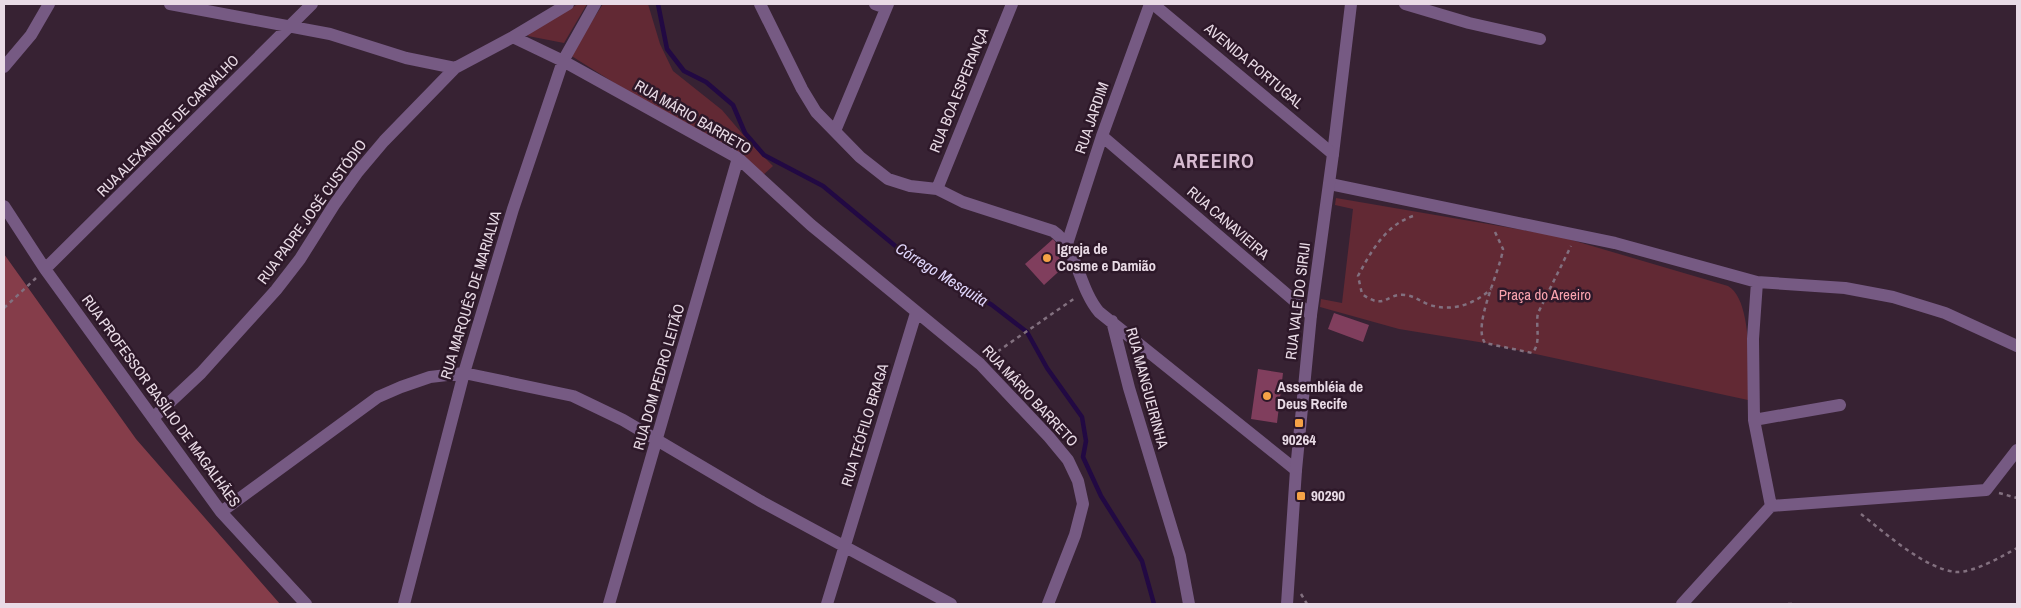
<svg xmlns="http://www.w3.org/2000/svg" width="2021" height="608" viewBox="0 0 2021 608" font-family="'Archivo Narrow',sans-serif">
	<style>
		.green { fill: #622934 }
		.forest { fill: #853d4a }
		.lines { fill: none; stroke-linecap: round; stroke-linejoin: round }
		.stream { stroke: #220943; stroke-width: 4.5 }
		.building { fill: #803e5d }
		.path { stroke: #82707f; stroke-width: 2.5; stroke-dasharray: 4 4; stroke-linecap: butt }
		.minor { stroke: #765a83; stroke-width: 12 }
		.tertiary { stroke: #765a83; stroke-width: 12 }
		.poi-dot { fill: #f5a246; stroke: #2d1829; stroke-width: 2 }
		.labels { text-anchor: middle; stroke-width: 5; stroke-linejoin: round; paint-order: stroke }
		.street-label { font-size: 15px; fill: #e9dbe6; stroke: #2d1829 }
		.poi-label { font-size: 15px; font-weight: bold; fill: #e9dbe6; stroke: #2d1829; text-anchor: start }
		.park-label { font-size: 15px; fill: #faa3af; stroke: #2d1829 }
		.water-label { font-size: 16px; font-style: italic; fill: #e1d7fd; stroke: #2d1829 }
		.district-label { font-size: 20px; font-weight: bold; letter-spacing: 1px; fill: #d6bad0; stroke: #2d1829 }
	</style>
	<rect width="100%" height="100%" fill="#372233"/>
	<path class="green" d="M578,4H587L564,43L528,36L529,33Z
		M603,4H648L660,44L673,71L722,110L751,144L773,166L762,176L570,55Z
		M1336,198L1558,236L1728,286C1753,300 1749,374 1748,400L1485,343L1399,329L1320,307L1321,299L1342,303L1353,209L1335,205Z"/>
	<path class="forest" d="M4,254L136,439L280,604H4Z"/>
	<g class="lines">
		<path class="stream" d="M658,4L667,49L684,71L706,82L733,105L745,133L764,155L823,186L905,254L992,305L1027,332L1047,368L1082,417L1086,441L1083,457L1101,496L1142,561L1154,604"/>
	</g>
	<path class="building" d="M1053,239L1062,250L1059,253L1068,263L1044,285L1025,264Z
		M1334,313L1369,325L1363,342L1328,329Z
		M1258,369L1283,373L1277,423L1251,419Z"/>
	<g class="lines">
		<path class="path" d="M1413,216C1386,225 1371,251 1358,276L1362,294C1386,311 1385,293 1405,295C1415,296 1421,302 1430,305C1452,312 1475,304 1491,289
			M1495,232L1503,249C1500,272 1472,325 1485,343L1532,353C1542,343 1535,326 1538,313L1571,246
			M4,308L36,278
			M991,356L1075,298
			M1999,493L2017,498
			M1861,514C1885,533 1925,569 1956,572C1973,573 2003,556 2017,548
			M1301,594L1307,604
			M1788,604H1793"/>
		<path class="minor" d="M170,4L330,34L406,58L455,68
			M760,4L802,89L816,112L860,157L888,179L910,186L937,189L963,202L1053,231C1078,248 1078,287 1099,312L1296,470
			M875,4L886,8
			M1405,4L1469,23L1540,39
			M513,37L563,61L738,158L811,225L980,364L1049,437L1068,460L1078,481L1083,504L1075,535L1048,604
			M4,67L31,35L49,4
			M835,131L888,4
			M1102,136L1311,315
			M1333,154L1351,4
			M1330,184L1615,243L1757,282L1845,288L1893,297L1945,313L2017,346
			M937,189L1012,4
			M4,206L45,269L221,512L306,604
			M1067,244L1102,136L1150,4
			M45,269L312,4
			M1757,282L1753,339L1754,420L1771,506
			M1112,321L1129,388L1180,556L1189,604
			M153,418L201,373L276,290L300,259L334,205L357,173L384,141L455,68L513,37L568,4
			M1754,420L1840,405
			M1771,506L1986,490L2017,450
			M221,512L378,397L401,387L430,377L464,373L573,396L623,420L762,502L951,604
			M404,604L464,373L513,209L563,61L595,4
			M609,604L738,158
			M827,604L916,313
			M1682,604L1771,506"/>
		<path class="tertiary" d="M1153,4L1333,154L1311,315L1296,470L1287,604"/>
	</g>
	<g class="poi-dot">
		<circle cx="1047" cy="258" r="5"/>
		<circle cx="1267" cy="396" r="5"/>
		<rect x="1294" y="418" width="10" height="10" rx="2.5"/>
		<rect x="1296" y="491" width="10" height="10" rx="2.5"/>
	</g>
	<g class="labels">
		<g class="street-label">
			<text transform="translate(1254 66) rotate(40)" y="5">AVENIDA PORTUGAL</text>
			<text transform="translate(959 90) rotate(-68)" y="5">RUA BOA ESPERANÇA</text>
			<text transform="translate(693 117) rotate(30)" y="5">RUA MÁRIO BARRETO</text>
			<text transform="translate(1092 118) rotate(-71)" y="5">RUA JARDIM</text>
			<text transform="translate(168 126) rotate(-45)" y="5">RUA ALEXANDRE DE CARVALHO</text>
			<text transform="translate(312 212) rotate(-54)" y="5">RUA PADRE JOSÉ CUSTÓDIO</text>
			<text transform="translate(1228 223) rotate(41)" y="5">RUA CANAVIEIRA</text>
			<text transform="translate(471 295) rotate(-73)" y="5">RUA MARQUÊS DE MARIALVA</text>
			<text transform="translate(1298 301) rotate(-83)" y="5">RUA VALE DO SIRIJI</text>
			<text transform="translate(659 377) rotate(-74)" y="5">RUA DOM PEDRO LEITÃO</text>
			<text transform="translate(1147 388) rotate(75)" y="5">RUA MANGUEIRINHA</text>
			<text transform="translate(1030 396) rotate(47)" y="5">RUA MÁRIO BARRETO</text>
			<text transform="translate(161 401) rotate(54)" y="5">RUA PROFESSOR BASÍLIO DE MAGALHÃES</text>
			<text transform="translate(865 425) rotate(-73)" y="5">RUA TEÓFILO BRAGA</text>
		</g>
		<g class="poi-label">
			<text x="1057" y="254">Igreja de<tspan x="1057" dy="17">Cosme e Damião</tspan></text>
			<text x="1277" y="392">Assembléia de<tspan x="1277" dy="17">Deus Recife</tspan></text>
			<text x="1299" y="445" text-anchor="middle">90264</text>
			<text x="1311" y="501">90290</text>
		</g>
		<g class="park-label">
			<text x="1545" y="300">Praça do Areeiro</text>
		</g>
		<g class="water-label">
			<text transform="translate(942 274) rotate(32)" y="6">Córrego Mesquita</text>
		</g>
		<g class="district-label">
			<text x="1214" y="168">AREEIRO</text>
		</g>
	</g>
	<rect width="2021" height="608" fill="none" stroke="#e9dbe6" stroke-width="10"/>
</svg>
